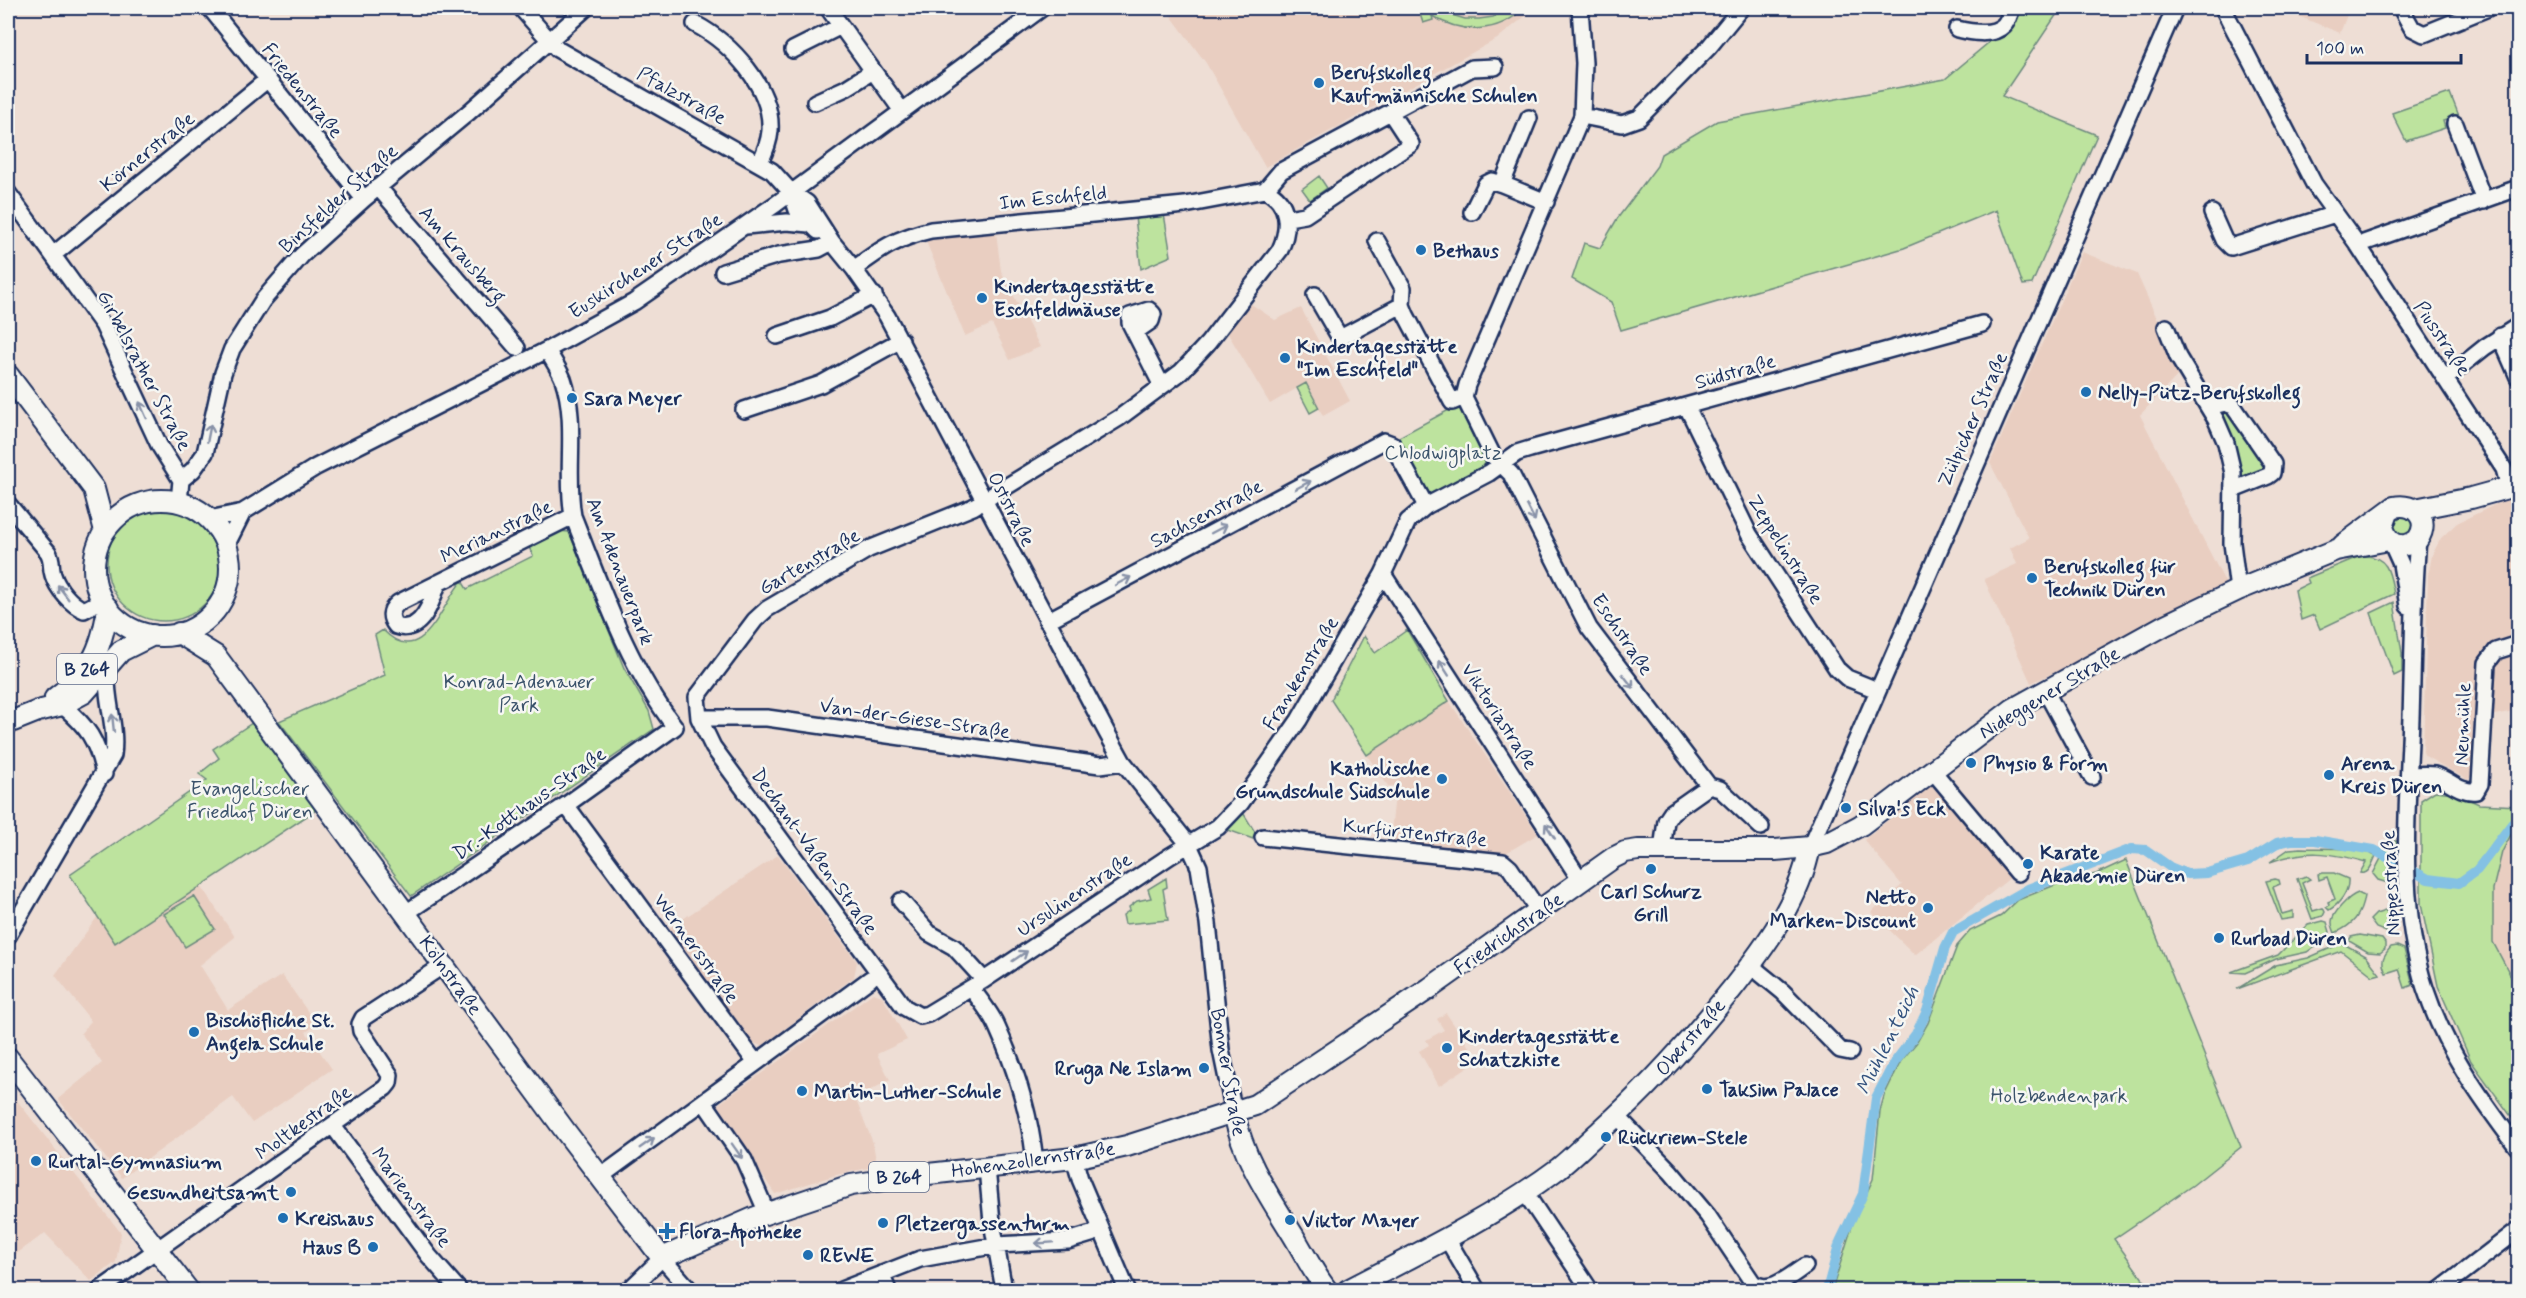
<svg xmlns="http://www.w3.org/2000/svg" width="2526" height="1298" viewBox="0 0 2526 1298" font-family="Mynerve,sans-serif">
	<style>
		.built { fill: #e9cec1 }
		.green { fill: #bde39e; stroke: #6c897e; stroke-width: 1.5 }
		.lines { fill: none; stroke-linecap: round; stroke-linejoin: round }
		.canal { stroke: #84c1e4; stroke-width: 10 }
		.minor-casing { stroke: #1b2f5e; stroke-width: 20 }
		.major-casing { stroke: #1b2f5e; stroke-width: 24 }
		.minor { stroke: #f6f6f2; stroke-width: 15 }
		.major { stroke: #f6f6f2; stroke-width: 20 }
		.oneway { stroke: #8892a8 }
		.poi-dot { fill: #1f6fb2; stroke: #f6f6f2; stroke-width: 2 }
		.labels { text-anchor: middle; stroke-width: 5; stroke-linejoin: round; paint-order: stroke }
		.shield { fill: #f6f6f2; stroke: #5d6b8a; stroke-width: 1.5 }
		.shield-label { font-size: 18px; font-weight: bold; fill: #1b2f5e }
		.poi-label { font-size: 20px; font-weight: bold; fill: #1b2f5e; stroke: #f6f6f2; text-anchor: start }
		.street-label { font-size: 20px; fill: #1b2f5e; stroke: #f6f6f2 }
		.park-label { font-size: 20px; fill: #3b536b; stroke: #f6f6f2 }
		.water-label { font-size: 21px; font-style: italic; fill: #355480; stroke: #f6f6f2 }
	</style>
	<rect width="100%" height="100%" fill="#eeded5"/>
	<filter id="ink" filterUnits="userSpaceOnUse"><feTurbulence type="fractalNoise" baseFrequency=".0167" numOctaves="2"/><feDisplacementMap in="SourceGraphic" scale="12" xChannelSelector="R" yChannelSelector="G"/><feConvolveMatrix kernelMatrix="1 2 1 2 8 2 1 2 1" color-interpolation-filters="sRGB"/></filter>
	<g filter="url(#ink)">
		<path class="built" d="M1168,8H1535L1497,39L1265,167L1206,63L1166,9Z
			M2293,8H2354L2349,10L2340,33L2291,13Z
			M996,232L1001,271L1040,347L1010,360L992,324L965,336L925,239Z
			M2082,252L2137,274L2181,372L2140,415L2227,586L2095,654L2031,683L1984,579L2017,564L2010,548L2029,538L1990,463Z
			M1251,304L1275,320L1301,308L1350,401L1323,416L1306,383L1270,404L1227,332Z
			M2518,496V639L2498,645L2474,773L2468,780L2425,756L2423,752L2428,577L2432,555L2441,538L2457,523L2505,500Z
			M2518,651V710L2490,716L2491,669L2502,655Z
			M1449,701L1538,834L1506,853L1390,841L1396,786H1388L1367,755Z
			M1934,783L2011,877L1915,955L1871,912L1902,885L1864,840Z
			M2518,821V981L2513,980L2493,942V888L2502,852Z
			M778,855L857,962L854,977L762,1046L753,1043L668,929Z
			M201,886L235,937L200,965L228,1010L282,975L317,1025L306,1032L332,1069L252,1123L233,1097L122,1178L58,1099L102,1063L81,1033L91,1021L55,975L98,916L115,943Z
			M873,993L882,996L907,1040L877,1054L890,1080L855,1098L873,1143L877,1166L836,1175L775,1194L716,1106Z
			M1446,1013L1478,1060L1439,1086L1419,1051L1429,1045L1426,1040L1444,1030L1437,1019Z
			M8,1089L121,1233L116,1262L91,1281L45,1233L8,1260Z"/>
		<path class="green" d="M1418,8H1440L1452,15L1465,19H1479L1493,17L1509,8H1524C1498,34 1462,34 1432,16L1433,20L1423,23Z
			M2014,8H2061L2002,96L2097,135L2032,284L2023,285L1996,210L1904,248L1621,330L1611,302L1572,279L1584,243L1600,248L1617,219L1657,166L1661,154L1717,121L1945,79L2006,28Z
			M2450,93L2459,116L2443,121L2445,128L2406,141L2392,113Z
			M1319,176L1327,188L1310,200L1302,189Z
			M1164,214L1171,256L1141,269L1135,217Z
			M1306,383L1319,408L1310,413L1297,388Z
			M1458,405L1485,460V468L1434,495L1427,494L1397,438Z
			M2225,408L2267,462L2268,471L2240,479L2218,415L2219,410Z
			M107 564a57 57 0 1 1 114 0a57 57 0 1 1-114 0Z
			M2394 526a9 9 0 1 1 18 0a9 9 0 1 1-18 0Z
			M559,531L569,532L624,668L649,711L654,729L411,896L279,721L385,675L375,635L383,630C423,672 442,602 462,581L467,589L533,556L529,547Z
			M2366,556C2389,557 2390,575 2394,594L2320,629L2314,615L2301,620L2295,590L2309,583L2307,578L2358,557Z
			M2394,602L2402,653V672L2394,676L2371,613Z
			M1407,630L1449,701L1367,755L1331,700L1364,636L1375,653Z
			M252,723L316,810L115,943L70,875L207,780L199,774L219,758L213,749Z
			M2435,791L2454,793L2479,804L2518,806V821L2502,852L2493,889V942L2513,980L2518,981V1126L2471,1061L2438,986L2421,904V800Z
			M1242,811L1255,832L1253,839L1228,830Z
			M2390,841H2397L2396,879L2388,883L2378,880L2373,874Z
			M2301,848C2326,849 2353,846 2376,856C2372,863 2370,875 2360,873L2366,862C2329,852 2306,849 2270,862L2289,849Z
			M2126,860L2241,1147L2193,1185L2114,1239L2151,1290H1832L1853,1223L1873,1179L1880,1111L1884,1096L1901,1061L1917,1042L1928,1023L1957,946L1970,931L2001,916L2018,900L2065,881L2096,874Z
			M2323,873H2334L2348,879C2349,891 2340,904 2329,910L2326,907L2329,905L2328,902L2335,899L2327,877L2319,880L2318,874Z
			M2306,876L2310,879L2302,883L2313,911L2323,908L2325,912L2323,916L2312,919L2297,879Z
			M1166,878L1167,887L1163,889L1168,920L1125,924L1123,915L1130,910L1129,907L1137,901L1151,898L1148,889Z
			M2275,879L2279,880L2280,884L2273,887L2282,914L2293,911V918L2281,920L2266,881Z
			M2358,893L2364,896C2361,916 2353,925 2335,933C2334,930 2332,927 2332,923C2331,914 2349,896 2358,893Z
			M194,896L215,929L185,947L164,914Z
			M2385,911L2390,913L2393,919L2392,930L2386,932L2376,928L2370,920L2376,914Z
			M2323,921L2327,922L2330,932L2328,937L2321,939L2303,930L2308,925Z
			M2360,935L2382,939L2385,943V949L2380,953L2368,952L2349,941L2351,937Z
			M2297,936L2315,941L2318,944L2307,952L2276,959L2245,973L2231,972L2278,955Z
			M2342,943L2366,956L2380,974L2373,976L2341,951L2237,989L2276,965L2308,958Z
			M2397,946L2404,949L2413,985L2405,988L2399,969L2386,973C2380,961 2383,956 2391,947Z"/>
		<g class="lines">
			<path class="canal" d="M1827,1290L1840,1242L1863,1194L1876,1098L1894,1063L1916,1034L1927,1011L1945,948L1953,932L2028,889L2132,849L2146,850L2170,867L2187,874L2207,873L2248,861L2277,843L2291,840H2315L2374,850L2428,879L2459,883L2477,870L2512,824L2518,820"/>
			<g class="minor-casing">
				<path id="minor" d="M210,8L364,199
					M521,8L557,49L772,171L791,192L807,203L832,242L854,269L887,316L1107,733L1123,762L1189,845L1199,867L1208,923L1221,1050L1234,1113
					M828,8L902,111
					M2223,8L2314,184L2358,245L2504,469L2509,487
					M2401,8L2412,28L2424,34L2488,8
					M695,24C731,43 773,88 770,131C769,143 765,152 760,162
					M1957,29C1970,32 1993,37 2004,25C2008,21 2010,13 2012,8
					M793,50L841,26
					M815,102L846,88L873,71
					M1582,116L1622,124L1639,118L1709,47L1741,8
					M1529,118L1502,184L1546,202
					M2455,124L2484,201
					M378,187L517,348
					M1265,190L1281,171L1472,68L1495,67
					M791,192L797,210L818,231
					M8,193L103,325L159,445L181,480
					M1472,212L1486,184L1492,181L1502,184
					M2212,213L2224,240L2231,247L2335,214
					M1288,218L1305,215L1411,144L1390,112
					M746,226L787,222L809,224
					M1377,241L1403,288L1402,305L1406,315L1452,402L1464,397
					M2358,245L2518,188
					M53,255L268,79
					M854,269C882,248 897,238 931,230L1185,205L1265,190C1290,201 1290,228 1280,250L1208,343L1181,372L1119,418L973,507L869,549L767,609L755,620L697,697L699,718L713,747L904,1007L920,1016L928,1014L984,980L1170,856L1218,827L1241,803L1299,720L1383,574L1408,521L1426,506L1489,473L1517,453L1530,449L1982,324
					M723,272L779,255L819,249L832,242
					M1315,295L1340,338L1402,305
					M2166,327L2178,357L2216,420L2226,443L2233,473L2232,543L2238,590
					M1135,332L1151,321L1153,314L1149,310L1130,316V323L1162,386
					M777,336L830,318L874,295
					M2500,336L2518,377
					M2445,379L2485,347L2518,326
					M1464,397L1493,456L1511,474L1589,628L1709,786
					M1464,397L1467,385L1582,116L1584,63L1580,8
					M1687,407L1749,534L1837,669L1847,678L1877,690
					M2209,407L2225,403L2233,406L2273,464L2272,473L2268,476L2233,490
					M744,410L821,384L901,340
					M179,502L181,480L193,470L205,453L223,373L232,349L263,300L302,255L364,199L469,112L586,8
					M8,504L48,552C53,560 50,566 53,575C57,588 71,605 84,610L102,600
					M209,519L243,512L316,467L547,350L634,302L776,204L1042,8
					M2418,539C2413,598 2413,658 2411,717C2408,807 2397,901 2425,988C2445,1049 2480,1098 2518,1148
					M2391,542L2401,564L2408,606
					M226,546L243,512
					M1383,574L1581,881
					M438,583C432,602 421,635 396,626C389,617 390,610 398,603L573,516
					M1047,621L1384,441L1392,444L1426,506
					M2045,690L2092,777
					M62,705C88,727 97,740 104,774
					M699,718H767L1100,765L1123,762
					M1932,770L2018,873
					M2409,775C2416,775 2426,774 2434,775C2449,779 2459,793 2476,791L2480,784L2487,663L2496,651L2518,644
					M566,805L756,1063L600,1177
					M1263,837L1503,862L1510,868L1538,910
					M1810,847L2175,8
					M1662,849L1666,821L1672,812L1709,786L1720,789L1761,827
					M901,901L929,933L954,947L984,980
					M406,913L566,805L675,727C627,664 602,589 573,516C565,471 578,423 563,379C559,369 552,359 547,350
					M8,936L113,755C117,726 105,699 107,670
					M1750,965L1783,992L1840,1050L1850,1052
					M971,988C980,1000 991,1013 997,1027C1016,1069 1030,1116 1035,1161
					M756,1063L870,979
					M704,1102L744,1160L767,1213
					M1617,1116L1671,1172L1708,1216L1753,1283C1770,1295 1791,1275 1805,1266
					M333,1126L429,1256L459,1290
					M1074,1158L1080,1179L1127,1290
					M987,1168L992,1222L1004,1290
					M1524,1191L1590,1290
					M1446,1237L1477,1290
					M881,1274L888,1290
					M100,1290L385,1088L389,1083L390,1075L361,1031L360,1024L363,1018L444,965
					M629,1290L662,1258L690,1290
					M841,1290L920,1259L997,1245L1068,1241L1101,1231
					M2440,1290L2518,1230"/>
			</g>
			<g class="major-casing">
				<path id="major" d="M8,375L94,489L105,531
					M94 568a68 68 0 1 1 136 0a68 68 0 1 1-136 0Z
					M2415,509L2471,498L2518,485
					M2343,545L2394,507C2415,502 2431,520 2418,539C2403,551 2387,545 2383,526L2388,512
					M179,633L216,656L566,1132L662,1258L756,1217L851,1185L910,1176L1074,1158L1127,1146L1255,1105L1430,988L1613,858L1625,852L1638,850H1775L1810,847L1827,843L1861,825L2013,709L2165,625L2238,590L2336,550L2389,540
					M55,698C91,672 101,652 108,608
					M8,723L38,711L62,705L84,693L121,651L153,635
					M8,1058L188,1290
					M1234,1113C1243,1158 1269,1196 1293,1235C1304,1253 1314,1274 1327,1290
					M1348,1290C1419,1253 1495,1216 1559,1168C1573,1157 1586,1143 1600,1131C1649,1087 1691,1040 1732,989C1765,947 1800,900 1810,847"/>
			</g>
			<use href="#minor" class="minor"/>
			<use href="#major" class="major"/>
		</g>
		<defs><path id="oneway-shaft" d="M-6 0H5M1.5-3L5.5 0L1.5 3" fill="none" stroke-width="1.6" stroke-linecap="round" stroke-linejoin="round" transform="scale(1.5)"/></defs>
		<g class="oneway">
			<use href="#oneway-shaft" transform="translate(143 410) rotate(-114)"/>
			<use href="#oneway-shaft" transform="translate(209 433) rotate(-79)"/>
			<use href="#oneway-shaft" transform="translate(1303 485) rotate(-28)"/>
			<use href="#oneway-shaft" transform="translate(1531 513) rotate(63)"/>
			<use href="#oneway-shaft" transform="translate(1219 529) rotate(-28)"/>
			<use href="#oneway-shaft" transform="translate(1123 581) rotate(-28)"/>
			<use href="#oneway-shaft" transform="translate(63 592) rotate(-127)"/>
			<use href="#oneway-shaft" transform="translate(1444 668) rotate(-123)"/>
			<use href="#oneway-shaft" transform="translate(1628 681) rotate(52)"/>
			<use href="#oneway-shaft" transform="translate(113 723) rotate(-96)"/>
			<use href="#oneway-shaft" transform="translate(1550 831) rotate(-123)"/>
			<use href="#oneway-shaft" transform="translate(1020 956) rotate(-34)"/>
			<use href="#oneway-shaft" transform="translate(647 1143) rotate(-35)"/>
			<use href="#oneway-shaft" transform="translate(737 1151) rotate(55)"/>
			<use href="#oneway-shaft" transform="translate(1044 1243) rotate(176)"/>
		</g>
	</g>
	<g class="poi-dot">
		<circle cx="1319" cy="83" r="6"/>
		<circle cx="1421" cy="250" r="6"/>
		<circle cx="982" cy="298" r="6"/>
		<circle cx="1285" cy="358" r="6"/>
		<circle cx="2086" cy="392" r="6"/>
		<circle cx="572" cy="398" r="6"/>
		<circle cx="2032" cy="578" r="6"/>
		<circle cx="1971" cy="763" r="6"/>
		<circle cx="2329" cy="775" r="6"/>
		<circle cx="1442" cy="779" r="6"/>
		<circle cx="1846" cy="808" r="6"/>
		<circle cx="2028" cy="864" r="6"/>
		<circle cx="1651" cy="869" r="6"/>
		<circle cx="1928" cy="908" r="6"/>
		<circle cx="2219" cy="938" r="6"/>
		<circle cx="194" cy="1032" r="6"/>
		<circle cx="1447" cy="1048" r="6"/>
		<circle cx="1204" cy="1068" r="6"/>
		<circle cx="1707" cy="1089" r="6"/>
		<circle cx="802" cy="1091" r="6"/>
		<circle cx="1606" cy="1137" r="6"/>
		<circle cx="36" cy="1161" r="6"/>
		<circle cx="291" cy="1192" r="6"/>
		<circle cx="283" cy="1218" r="6"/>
		<circle cx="1290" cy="1220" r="6"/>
		<circle cx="883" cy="1223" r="6"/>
		<path d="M664 1222h6v6h6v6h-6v6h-6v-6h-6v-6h6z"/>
		<circle cx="373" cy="1247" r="6"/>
		<circle cx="808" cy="1255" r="6"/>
	</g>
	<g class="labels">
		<g class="shield">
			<rect x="57" y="654" width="60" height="30" rx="4.5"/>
			<rect x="869" y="1162" width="60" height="30" rx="4.5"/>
		</g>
		<g class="shield-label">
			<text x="87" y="675">B 264</text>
			<text x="899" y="1183">B 264</text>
		</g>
		<g class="poi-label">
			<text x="1331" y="79">Berufskolleg<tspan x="1331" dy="23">Kaufmännische Schulen</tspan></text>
			<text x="1433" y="257">Bethaus</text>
			<text x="994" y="293">Kindertagesstätte<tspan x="994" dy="23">Eschfeldmäuse</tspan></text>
			<text x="1297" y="353">Kindertagesstätte<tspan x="1297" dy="23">"Im Eschfeld"</tspan></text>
			<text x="2098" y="399">Nelly-Pütz-Berufskolleg</text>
			<text x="584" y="405">Sara Meyer</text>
			<text x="2044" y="573">Berufskolleg für<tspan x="2044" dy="23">Technik Düren</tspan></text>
			<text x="1983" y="770">Physio &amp; Form</text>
			<text x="2341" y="770">Arena<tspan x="2341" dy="23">Kreis Düren</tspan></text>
			<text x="1430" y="775" text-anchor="end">Katholische<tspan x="1430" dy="23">Grundschule Südschule</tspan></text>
			<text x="1858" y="815">Silva's Eck</text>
			<text x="2040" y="859">Karate<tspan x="2040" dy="23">Akademie Düren</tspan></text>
			<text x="1651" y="898" text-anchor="middle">Carl Schurz<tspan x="1651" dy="23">Grill</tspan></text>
			<text x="1916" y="904" text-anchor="end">Netto<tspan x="1916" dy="23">Marken-Discount</tspan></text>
			<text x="2231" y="945">Rurbad Düren</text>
			<text x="206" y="1027">Bischöfliche St.<tspan x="206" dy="23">Angela Schule</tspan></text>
			<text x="1459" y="1043">Kindertagesstätte<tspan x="1459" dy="23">Schatzkiste</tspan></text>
			<text x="1192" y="1075" text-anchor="end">Rruga Ne Islam</text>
			<text x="1719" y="1096">Taksim Palace</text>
			<text x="814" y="1098">Martin-Luther-Schule</text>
			<text x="1618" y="1144">Rückriem-Stele</text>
			<text x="48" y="1168">Rurtal-Gymnasium</text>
			<text x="279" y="1199" text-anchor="end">Gesundheitsamt</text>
			<text x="295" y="1225">Kreishaus</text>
			<text x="1302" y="1227">Viktor Mayer</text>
			<text x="895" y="1230">Pletzergassenturm</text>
			<text x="679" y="1238">Flora-Apotheke</text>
			<text x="361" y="1254" text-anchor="end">Haus B</text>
			<text x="820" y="1262">REWE</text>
		</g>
		<g class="street-label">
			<text transform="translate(303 90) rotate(51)" y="7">Friedenstraße</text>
			<text transform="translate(682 95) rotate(29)" y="7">Pfalzstraße</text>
			<text transform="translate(147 151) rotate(-39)" y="7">Körnerstraße</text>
			<text transform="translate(1053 197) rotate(-6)" y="7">Im Eschfeld</text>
			<text transform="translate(338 198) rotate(-42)" y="7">Binsfelder Straße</text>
			<text transform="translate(463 254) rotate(49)" y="7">Am Krausberg</text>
			<text transform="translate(645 265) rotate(-33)" y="7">Euskirchener Straße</text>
			<text transform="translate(2443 338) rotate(56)" y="7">Piusstraße</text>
			<text transform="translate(145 370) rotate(62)" y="7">Girbelsrather Straße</text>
			<text transform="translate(1735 371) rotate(-16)" y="7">Südstraße</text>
			<text transform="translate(1972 419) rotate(-66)" y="7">Zülpicher Straße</text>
			<text transform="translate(1012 509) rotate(63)" y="7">Oststraße</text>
			<text transform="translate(1206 513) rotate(-28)" y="7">Sachsenstraße</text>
			<text transform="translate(496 531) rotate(-26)" y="7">Merianstraße</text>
			<text transform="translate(1786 549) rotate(58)" y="7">Zeppelinstraße</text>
			<text transform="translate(809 561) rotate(-30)" y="7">Gartenstraße</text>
			<text transform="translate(621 571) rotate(69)" y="7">Am Adenauerpark</text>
			<text transform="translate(1623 634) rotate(56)" y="7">Eschstraße</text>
			<text transform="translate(1300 673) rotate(-59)" y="7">Frankenstraße</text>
			<text transform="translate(2049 692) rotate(-31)" y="7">Nideggener Straße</text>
			<text transform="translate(1500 716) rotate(57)" y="7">Viktoriastraße</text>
			<text transform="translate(915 718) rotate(8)" y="7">Van-der-Giese-Straße</text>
			<text transform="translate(2462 724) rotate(-88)" y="7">Neumühle</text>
			<text transform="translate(529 803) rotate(-35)" y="7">Dr.-Kotthaus-Straße</text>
			<text transform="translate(1415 832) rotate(6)" y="7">Kurfürstenstraße</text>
			<text transform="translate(815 851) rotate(54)" y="7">Dechant-Vaßen-Straße</text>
			<text transform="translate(2390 883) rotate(-93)" y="7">Nippesstraße</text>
			<text transform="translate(1074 894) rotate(-34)" y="7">Ursulinenstraße</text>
			<text transform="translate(1508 933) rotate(-35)" y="7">Friedrichstraße</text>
			<text transform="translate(697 948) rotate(54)" y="7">Wernersstraße</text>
			<text transform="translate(451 975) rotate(54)" y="7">Kölnstraße</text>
			<text transform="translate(1690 1037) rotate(-49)" y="7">Oberstraße</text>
			<text transform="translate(1229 1072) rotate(80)" y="7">Bonner Straße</text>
			<text transform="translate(303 1122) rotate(-36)" y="7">Moltkestraße</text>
			<text transform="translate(1033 1159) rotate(-8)" y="7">Hohenzollernstraße</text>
			<text transform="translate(412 1197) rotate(53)" y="7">Marienstraße</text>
		</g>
		<g class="park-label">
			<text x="1443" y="459">Chlodwigplatz</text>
			<text x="519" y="688">Konrad-Adenauer<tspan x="519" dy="23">Park</tspan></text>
			<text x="250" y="795">Evangelischer<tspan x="250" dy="23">Friedhof Düren</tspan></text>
			<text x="2059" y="1102">Holzbendenpark</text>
		</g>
		<g class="water-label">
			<text transform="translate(1887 1040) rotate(-64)" y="7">Mühlenteich</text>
		</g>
	</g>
	<rect width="2526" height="1298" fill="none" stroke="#f6f6f2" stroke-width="30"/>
	<rect x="15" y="15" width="2496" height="1268" fill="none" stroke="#1b2f5e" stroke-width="2" filter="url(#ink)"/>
	<path d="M2307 54v9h154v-9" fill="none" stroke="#1b2f5e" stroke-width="3"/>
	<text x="2316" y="54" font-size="18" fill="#1b2f5e" stroke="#f6f6f2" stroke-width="4.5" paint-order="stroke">100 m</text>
</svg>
